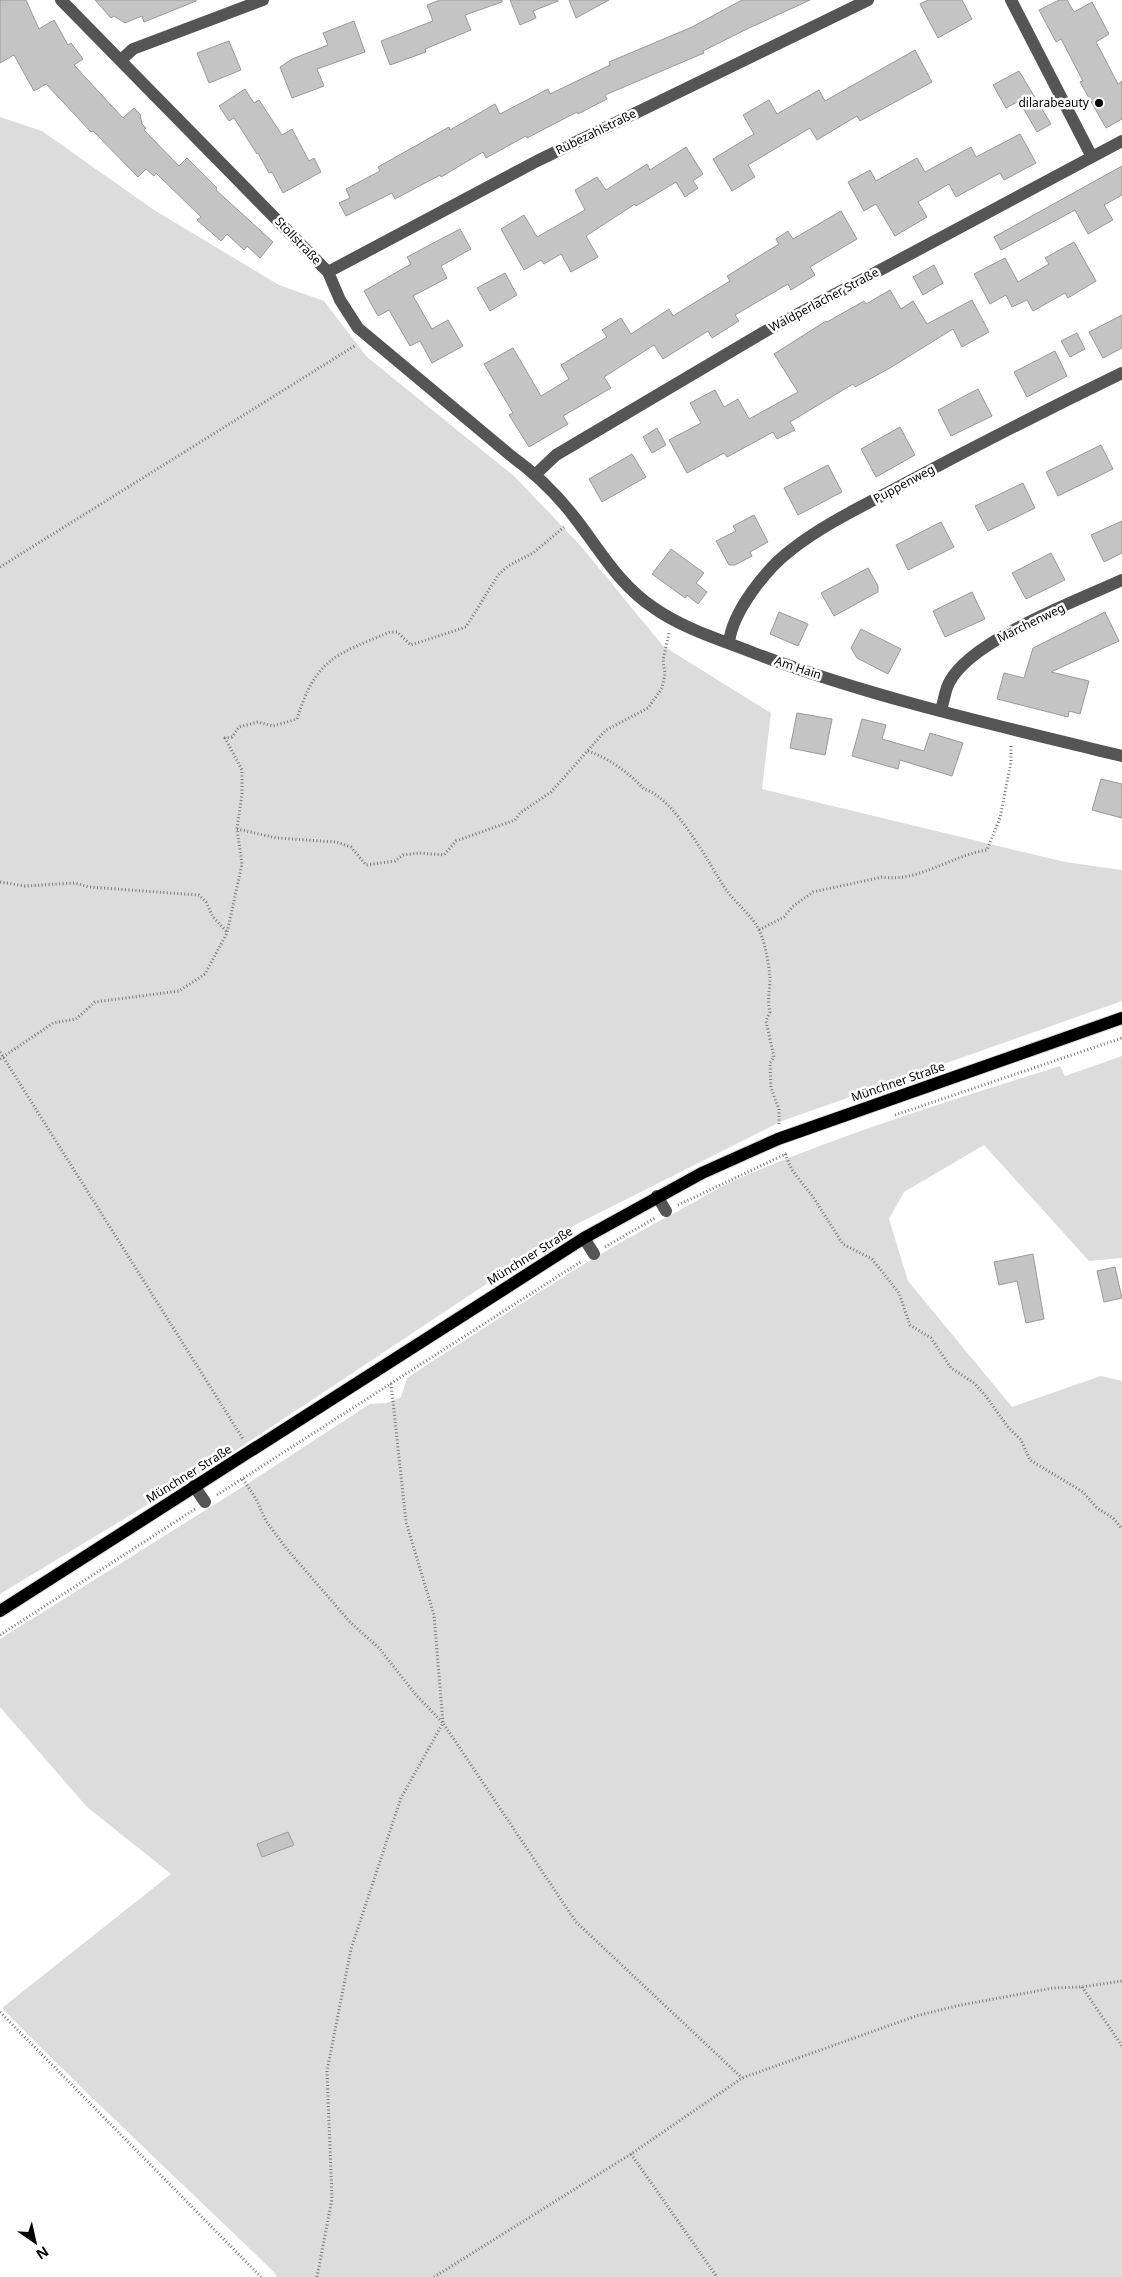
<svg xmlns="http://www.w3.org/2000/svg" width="1122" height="2277" viewBox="0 0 1122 2277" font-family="'Noto Sans',sans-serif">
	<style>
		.green { fill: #dcdcdc }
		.building { fill: #c4c4c4; stroke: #999 }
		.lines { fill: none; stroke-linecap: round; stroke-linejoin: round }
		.major-casing { stroke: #dbdbdb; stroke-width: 14 }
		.path { stroke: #777; stroke-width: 3; stroke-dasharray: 1 2.5; stroke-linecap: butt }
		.minor { stroke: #555; stroke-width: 12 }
		.major { stroke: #000; stroke-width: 12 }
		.poi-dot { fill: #000; stroke: #fff; stroke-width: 2 }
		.labels { text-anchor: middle; stroke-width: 5; stroke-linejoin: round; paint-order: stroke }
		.poi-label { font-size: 12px; fill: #000; stroke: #fff; text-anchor: end }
		.street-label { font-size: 12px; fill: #000; stroke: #fff }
	</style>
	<rect width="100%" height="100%" fill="#fff"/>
	<path class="green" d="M0,117L42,131L154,210L279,285L324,301L367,357L515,477L580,545L663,646L771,713L762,789L1065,862L1122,870V1001L782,1121L575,1225L223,1459L0,1594Z
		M1122,1056V1258L1089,1261L984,1145L904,1192L889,1219L908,1281L1012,1407L1101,1376L1122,1381V2277H277L274,2272C183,2184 91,2099 2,2008L171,1874L87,1807L0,1707V1639L244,1486L370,1404L387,1403L401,1397L407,1378C497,1320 585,1259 680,1210C700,1199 719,1187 740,1178C844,1133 952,1100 1060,1066L1065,1076Z"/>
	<path class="building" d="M0,0H26L39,29L54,20L68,45L71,43L83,59L74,65L123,118L134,108L140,114L142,124L146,128L144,130L179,166L187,158L217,188L216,190L273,242L260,258L247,246L244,250L227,234L221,241L197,220L201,217L156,173L154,176L146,169L138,177L93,131L91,132L46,84L34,91L14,55L0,63Z
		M95,0H196V1L144,22L142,16L125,23L114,16L111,18Z
		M440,0H502V2L465,15L471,30L425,49L426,52L390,65L381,41L433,21L427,5Z
		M510,0H558V1L533,11L536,18L520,25Z
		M569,0H609L576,18Z
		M742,0H810L747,29L703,51L704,53L605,95L607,99L578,114L577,112L527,138L526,136L486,158L483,152L441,177L440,175L395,199L392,193L346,216L339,203L350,198L346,189L380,171L378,167L449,127L450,130L495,104L500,114L548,89L550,94L610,65L609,62L692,27Z
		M928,0H962L972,19L938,38L920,4Z
		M1059,0H1067L1074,12L1092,2L1109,34L1096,42L1118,84L1122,81V119L1106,128L1080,82L1083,81L1061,39L1056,42L1039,10Z
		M354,21L365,52L317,69L324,86L292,98L280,67L292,59L328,45L323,33Z
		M229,41L241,70L209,83L197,53Z
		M915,50L932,82L860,121L857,116L817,140L810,128L748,165L755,177L732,191L713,159L754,134L743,115L769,100L777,114L819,90L825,101Z
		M1019,71L1051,124L1037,132L1019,101L1006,108L993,85Z
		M245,89L254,103L259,100L282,135L292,129L309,161L314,158L321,172L283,193L272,172L269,173L258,153L257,154L234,118L229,121L219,106Z
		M1020,134L1036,163L1004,180L1000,173L956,197L949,184L918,202L927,217L895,236L876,204L864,211L848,182L870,170L876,181L917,158L925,172L971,147L976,157Z
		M686,147L703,174L693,181L698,188L685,197L676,182L636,206L635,204L586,236L598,257L571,272L561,254L544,264L541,260L524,270L501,229L524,215L537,237L585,210L575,190L597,177L606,190L647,164L650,170Z
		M1122,166V195L1104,205L1113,220L1088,234L1075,210L1001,250L994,237Z
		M841,211L857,239L810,267L815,275L791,290L788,284L735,315L739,321L712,338L708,331L663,359L654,345L604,377L611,388L563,416L568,424L529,447L509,415L513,413L484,364L513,348L541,396L569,379L561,365L607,337L602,330L621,318L631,334L669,309L673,316L730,281L727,276L779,244L776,239L788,231L793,239Z
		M460,229L471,249L441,266L447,278L413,296L432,329L448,320L463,346L432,363L420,341L410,346L389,310L378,316L364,291L411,264L407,257Z
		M1074,242L1096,281L1068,298L1065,293L1033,311L1027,300L1012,307L1006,295L990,304L974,274L1005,258L1018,282L1049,264L1045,258Z
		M934,265L943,283L923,295L913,277Z
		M505,273L517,295L490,311L477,288Z
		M890,290L901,309L913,301L927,324L972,300L989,332L962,347L953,329L890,368L855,387L853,384L790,422L795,430L777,439L773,432L727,457L724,453L687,473L669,440L701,423L690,403L715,390L724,407L738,399L749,419L798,392L774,354L826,321L827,322L864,301L866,304Z
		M1122,315V348L1103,358L1089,332Z
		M1077,333L1085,349L1070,357L1061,341Z
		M1055,351L1067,376L1027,397L1014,372Z
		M978,389L992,416L951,436L938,410Z
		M900,427L915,455L876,477L861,449Z
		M657,428L666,445L652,453L643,437Z
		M1101,445L1113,469L1058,496L1046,472Z
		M632,454L646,477L602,502L589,479Z
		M828,465L842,492L798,515L784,488Z
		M1023,483L1035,508L988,531L975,506Z
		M754,515L768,542L750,552L752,556L735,565H729L716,541L736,531L733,526Z
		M1122,521V553L1104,562L1091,535Z
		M941,522L954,547L908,570L896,545Z
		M671,549L704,573L696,583L707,592L698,604L687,595L685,598L652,574Z
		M1051,553L1065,580L1026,599L1012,573Z
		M868,568L878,586V592L834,616L821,593Z
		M972,592L985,619L945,637L933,611Z
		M779,612L808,624L798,646L770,634Z
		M1105,612L1119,641L1051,672L1089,681L1080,714L1069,711L1068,717L997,699L1004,673L1024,678L1033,648Z
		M861,629L901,649L888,674L857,658L851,648Z
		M797,713L832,719L825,755L790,748Z
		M862,719L886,725L882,739L924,751L930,733L963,743L952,776L900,760L898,769L852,756Z
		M1101,779L1122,784V818L1092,810Z
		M1033,1254L1044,1319L1026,1323L1017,1281L999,1285L994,1262Z
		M1115,1267L1122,1298L1104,1302L1097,1271Z
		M288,1832L294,1845L262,1857L257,1844Z"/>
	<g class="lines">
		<g class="major-casing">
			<path id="major" d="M0,1611L584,1238L702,1173L778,1139L1122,1018"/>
		</g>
		<path class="path" d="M0,567L356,345
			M588,751C610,759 628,772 644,789C676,798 709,865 727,891C738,906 756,918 762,937C766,949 769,965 770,978C770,990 767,1001 770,1012L766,1021L774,1057L770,1063L771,1088L779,1109V1124
			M237,829L277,838L336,842L351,847L366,865L395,861L403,855L420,853L444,855L456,841L515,820L520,813L551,792L606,730L648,708L662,688L665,674L663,660L669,633
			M0,882L25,886L75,883L89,887L199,895L206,902L213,917L227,932
			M759,930L784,917L792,907L813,892L882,877C918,883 952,855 987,850L1000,818L1011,762V744
			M0,1052L243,1439
			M0,1059L53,1023L76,1019L95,1002L179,991L205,974L227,933L242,864L237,829L242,794V770L225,738L232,737L239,727L258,722L273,726L297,719C316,658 335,655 390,632H397L411,645L466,627L498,575L508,566L533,553L564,527
			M895,1115L1122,1038
			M785,1154L792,1170L813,1197L843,1244L872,1259L899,1293L910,1325L931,1338L951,1368L974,1383L985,1395L1008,1427L1021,1440L1030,1460L1083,1492L1097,1508L1113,1518L1122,1529
			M678,1205L788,1153
			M605,1247L655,1218
			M243,1479L256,1499L266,1521L286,1548L350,1622L379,1648L416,1695L443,1723L576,1922L742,2078
			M217,1495L582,1261
			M0,1635L195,1509
			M1082,1987L1122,2046
			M0,2012L261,2277
			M631,2154L717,2277
			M317,2277L332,2199L327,2071L351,1949L401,1798L443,1723L434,1615L406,1522L391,1383
			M434,2277L631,2154L742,2078L916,2016L956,2006L1053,1988L1082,1987L1122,1981"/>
		<path class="minor" d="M61,0L328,272L340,300L358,328L510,455C535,473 556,493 575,518C600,550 619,585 654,608C684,629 721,640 754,653C873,698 999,726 1122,756
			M1011,0L1092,157
			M121,60L133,49L263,0
			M328,272L537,161L868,0
			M536,474L556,455L764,332L1122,141
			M729,643C732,612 766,569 791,550C824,524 865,505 902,485C975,446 1048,409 1122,373
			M941,710C944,701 945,689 950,681C973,639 1077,601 1122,580
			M657,1196L666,1211
			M584,1238L594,1254
			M194,1486L205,1502"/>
		<use href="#major" class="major"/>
	</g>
	<circle class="poi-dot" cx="1099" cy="103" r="5"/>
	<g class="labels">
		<g class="poi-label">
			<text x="1089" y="107">dilarabeauty</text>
		</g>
		<g class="street-label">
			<text transform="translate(596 132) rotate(-26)" y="4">Rübezahlstraße</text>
			<text transform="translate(298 241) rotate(46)" y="4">Stollstraße</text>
			<text transform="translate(824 300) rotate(-28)" y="4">Waldperlacher Straße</text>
			<text transform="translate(904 484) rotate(-28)" y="4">Puppenweg</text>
			<text transform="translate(1031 623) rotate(-26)" y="4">Märchenweg</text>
			<text transform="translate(798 668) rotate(18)" y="4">Am Hain</text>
			<text transform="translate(898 1082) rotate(-19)" y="4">Münchner Straße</text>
			<text transform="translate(530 1256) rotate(-32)" y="4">Münchner Straße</text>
			<text transform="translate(189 1474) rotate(-32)" y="4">Münchner Straße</text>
		</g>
	</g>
	<g transform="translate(35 2242) rotate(146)" stroke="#ffffff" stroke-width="4" paint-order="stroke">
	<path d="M0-4L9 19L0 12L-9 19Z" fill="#000000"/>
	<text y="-8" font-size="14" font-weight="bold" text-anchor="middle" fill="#000000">N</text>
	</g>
</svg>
